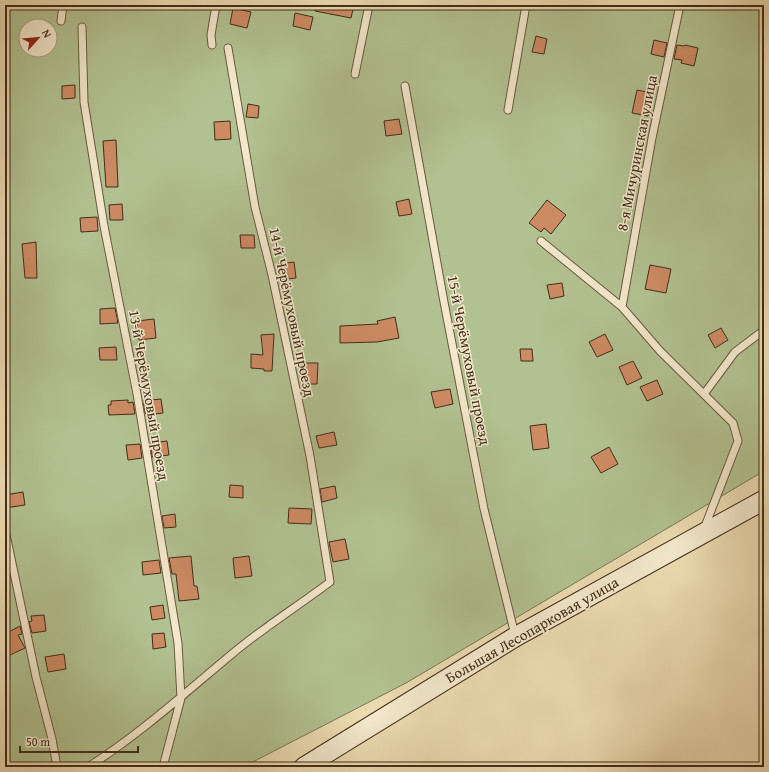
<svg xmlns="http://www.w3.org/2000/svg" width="769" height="772" viewBox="0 0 769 772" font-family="'Gentium Book Plus',serif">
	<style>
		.green { fill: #b2c191; stroke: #7a7756; fill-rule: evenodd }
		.building { fill: #cd8b64; stroke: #412d1b }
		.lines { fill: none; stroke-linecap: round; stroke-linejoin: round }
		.service-casing { stroke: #6c5840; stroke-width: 9 }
		.secondary-casing { stroke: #412d1b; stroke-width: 21 }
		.service { stroke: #f3e8cc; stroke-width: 7 }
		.secondary { stroke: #f3e8cc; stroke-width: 19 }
		.labels { text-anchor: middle; stroke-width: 3; stroke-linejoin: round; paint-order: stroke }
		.street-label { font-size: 15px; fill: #412d1b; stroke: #f3e8cc }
	</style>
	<rect width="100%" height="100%" fill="#ecdbb1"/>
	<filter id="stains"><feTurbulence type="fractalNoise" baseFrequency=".005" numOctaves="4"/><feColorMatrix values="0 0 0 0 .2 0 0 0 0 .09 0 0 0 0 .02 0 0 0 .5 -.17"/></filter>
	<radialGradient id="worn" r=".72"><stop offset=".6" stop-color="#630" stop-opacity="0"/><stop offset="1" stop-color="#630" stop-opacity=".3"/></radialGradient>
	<path class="green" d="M5,5H764V471L406,683L243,767H5ZM26,26H50V50H26Z"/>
	<path class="building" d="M316,5H354L351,18L315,11Z
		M233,8L251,12L247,28L230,24Z
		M295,13L313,17L310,30L293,26Z
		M536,36L547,39L544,54L532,52Z
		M654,40L667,43L664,57L651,54Z
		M677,45L684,46L685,45L698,48L694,66L681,63L682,60L674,59Z
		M75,85V98L62,99V86Z
		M637,90L652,93L648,116L632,113Z
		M248,104L259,106L258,118L246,117Z
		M399,119L402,134L386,136L384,121Z
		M230,121L231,139L215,140L214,122Z
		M116,140L118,187H106L103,141Z
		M409,199L412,214L399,216L396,202Z
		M547,200L566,215L551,234L544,228L541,232L529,223Z
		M122,204L123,220H110L109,205Z
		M97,217L98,231L81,232L80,218Z
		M240,235H254L255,248H241Z
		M36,242L37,278H25L22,244Z
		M294,262L296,278L279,280L278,264Z
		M650,265L671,269L666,293L645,289Z
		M562,283L564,296L550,299L547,285Z
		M115,308L118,323L100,324V309Z
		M395,317L399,338L377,342L340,343V326L378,324L377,321Z
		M154,319L156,338L139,340L137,321Z
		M721,328L728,340L715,348L708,335Z
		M274,334L272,371H264V369L251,368V354L263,355L261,335Z
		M605,334L613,350L597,357L589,342Z
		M116,347L117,360H100L99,348Z
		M520,349H532L533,361H521Z
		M633,361L642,378L627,385L619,367Z
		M301,363H318L317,384H305Z
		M657,380L663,394L647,401L640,387Z
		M450,389L453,404L435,408L431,392Z
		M161,399L163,413L147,415L145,413L143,401Z
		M128,400V403L133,402L135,414L109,415L108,405H111V401Z
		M546,424L549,448L533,450L530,426Z
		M334,432L337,445L319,448L316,436Z
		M167,441L169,455L152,457L150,443Z
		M140,444L142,458L128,460L126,445Z
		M609,447L618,464L601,473L591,457Z
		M230,485L243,486V498L229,497Z
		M335,486L337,498L322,502L320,489Z
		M23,492L25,505L5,508V495Z
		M289,508L312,509L311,524L288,523Z
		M175,514L176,527L164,528L162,516Z
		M345,539L349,559L333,562L329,542Z
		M191,556L194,586H197L199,599L179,601L176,574H172L169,558Z
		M249,556L252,576L235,578L233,558Z
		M159,560L161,573L143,575L142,562Z
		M163,605L165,618L152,620L150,607Z
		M44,615L46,631L32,633L29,622L32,621L31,616Z
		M20,626L22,634L18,635L25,648L10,655L5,646V634Z
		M164,633L166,647L153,649L152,634Z
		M64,654L66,669L48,672L45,657Z"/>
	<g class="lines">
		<g class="service-casing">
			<path id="service" d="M61,21L63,5
				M82,27L84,102L104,226L137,394L178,643L181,698L163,767
				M212,45L211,35L216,5
				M355,74L369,5
				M405,86L444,302L484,509L515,635
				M508,110L526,5
				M541,241L622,307L660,351L733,423L738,441L704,529
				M622,307L652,138L680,5
				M704,394L735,352L764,330
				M5,530L36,677L52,739L57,767
				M88,767C140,734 185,693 232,654C263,628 298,606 330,582L310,456L272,275L255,207L228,48"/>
		</g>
		<g class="secondary-casing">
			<path id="secondary" d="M304,767L515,637L764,500"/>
		</g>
		<use href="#service" class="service"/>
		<use href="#secondary" class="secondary"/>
	</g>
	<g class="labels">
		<g class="street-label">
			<text transform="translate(637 153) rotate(-79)" y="5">8-я Мичуринская улица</text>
			<text transform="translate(292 312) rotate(78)" y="5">14-й Черёмуховый проезд</text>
			<text transform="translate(469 360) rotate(79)" y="5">15-й Черёмуховый проезд</text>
			<text transform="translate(149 395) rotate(80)" y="5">13-й Черёмуховый проезд</text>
			<text transform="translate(532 630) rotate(-30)" y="5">Большая Лесопарковая улица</text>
		</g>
	</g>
	<rect width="769" height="772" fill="none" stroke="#ecdbb1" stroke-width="20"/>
	<rect x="6" y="6" width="757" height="760" fill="none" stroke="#412d1b" stroke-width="2"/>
	<rect x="10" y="10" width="749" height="752" fill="none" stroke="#412d1b"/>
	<g transform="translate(38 38) rotate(63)"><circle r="19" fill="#f3e8cc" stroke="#ac9d85"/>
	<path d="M0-3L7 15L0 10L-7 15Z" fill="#8f2418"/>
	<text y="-6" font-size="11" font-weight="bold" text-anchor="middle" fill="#412d1b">N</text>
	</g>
	<path d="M20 746v6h118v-6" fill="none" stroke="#412d1b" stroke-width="2"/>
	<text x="26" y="746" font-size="12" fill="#412d1b" stroke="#f3e8cc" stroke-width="3" paint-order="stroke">50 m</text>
	<rect width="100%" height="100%" filter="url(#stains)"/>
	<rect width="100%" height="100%" fill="url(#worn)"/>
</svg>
